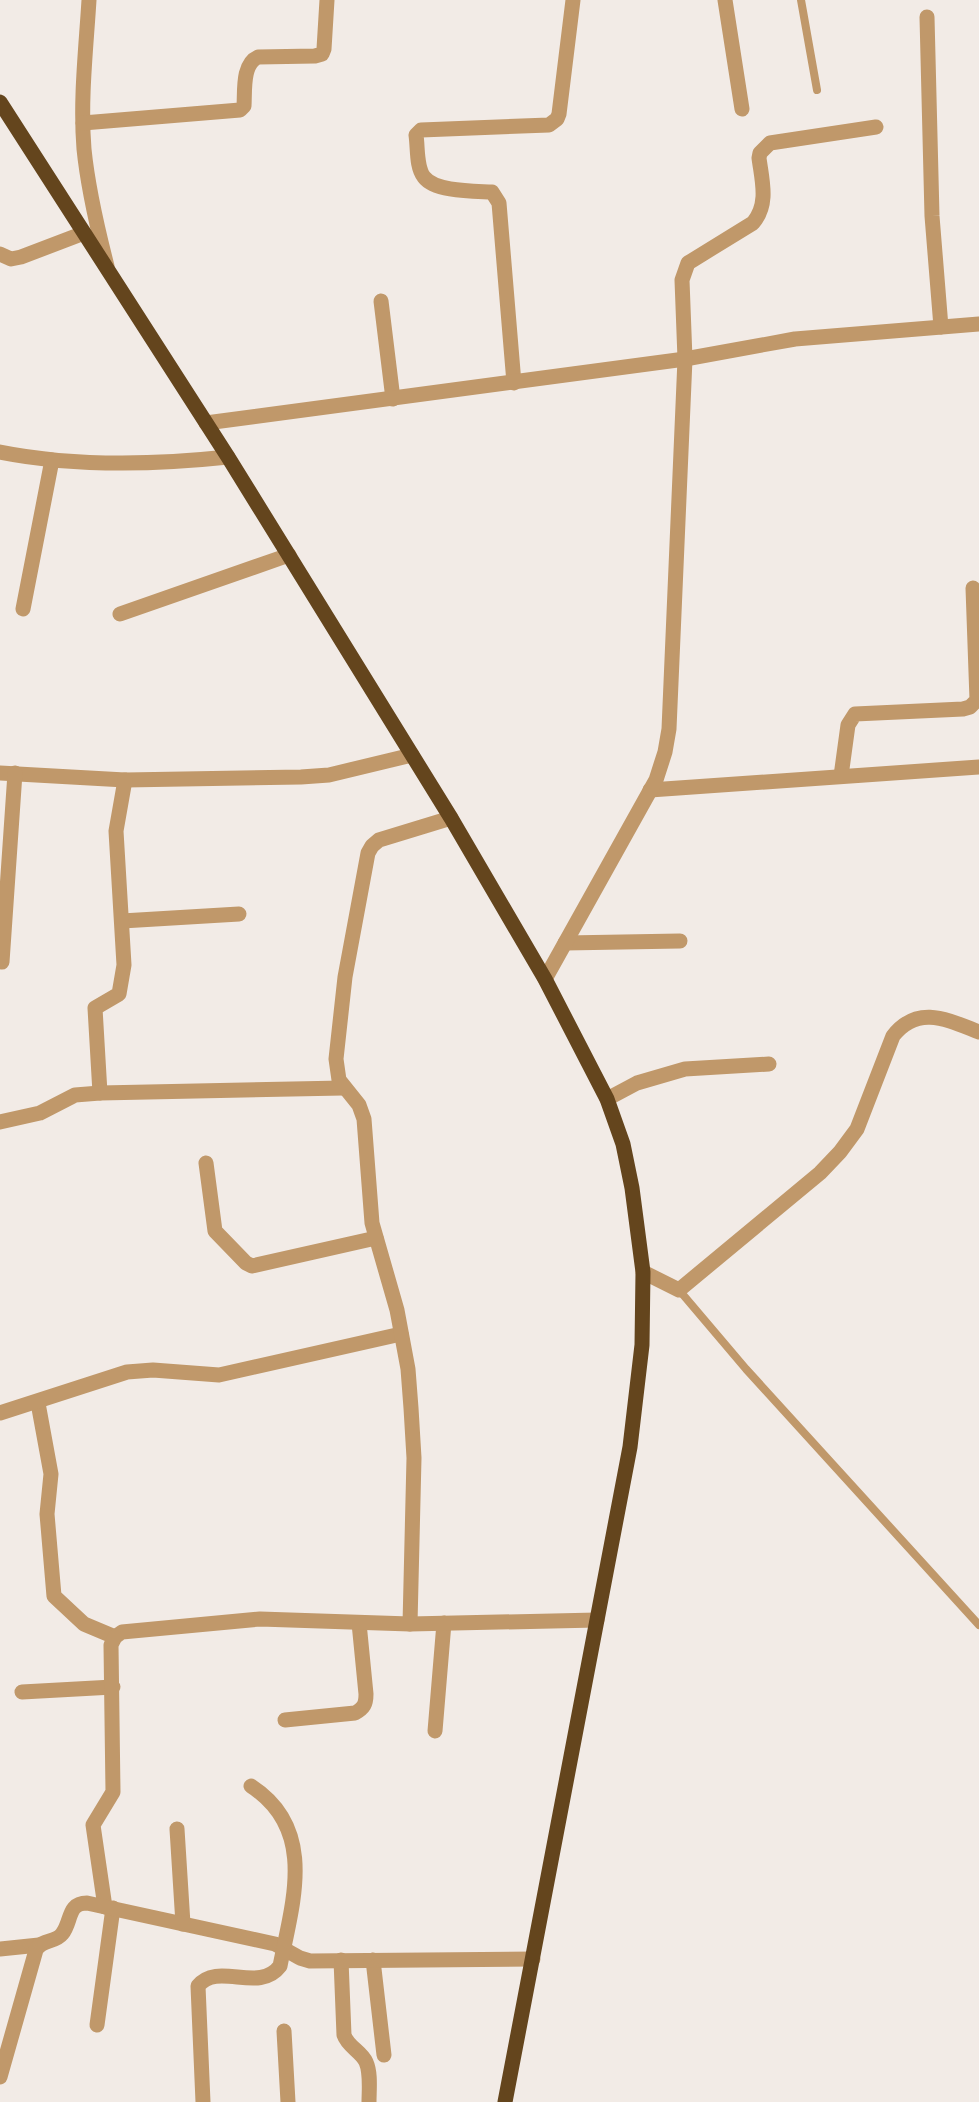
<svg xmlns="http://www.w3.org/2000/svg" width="979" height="2102" viewBox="0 0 979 2102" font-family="'Fira Sans Condensed',sans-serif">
<rect width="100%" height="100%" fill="#f2ebe6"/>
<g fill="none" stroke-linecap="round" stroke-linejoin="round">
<!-- lane -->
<g stroke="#c0986a" stroke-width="8">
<path d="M801 0 817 90"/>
<path d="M679 1290 746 1369 979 1625"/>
</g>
<!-- street -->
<g stroke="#c0986a" stroke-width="15">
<path d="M89 0C86 49 80 100 84 149 88 189 97 227 107 266"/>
<path d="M725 0 742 109"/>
<path d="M927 17 932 216 941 327"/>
<path d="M83 123 240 110 244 106C245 91 242 64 258 57L315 56 322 54 324 49 327 0"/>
<path d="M0 254 11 259 21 257 84 233"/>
<path d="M381 301 393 399"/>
<path d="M514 383 499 203 492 192C475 191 435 192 424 177 416 167 418 148 416 135L421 130 549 125 557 119 559 114 573 0"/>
<path d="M206 423 685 359 795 339 979 324"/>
<path d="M0 452C75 467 153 465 228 457"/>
<path d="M23 609 52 460"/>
<path d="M120 614 289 555"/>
<path d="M0 773 125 780 301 777 329 775 412 755"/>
<path d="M841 776 848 725 855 714 963 709 970 707 977 700 973 588"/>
<path d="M650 790 979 767"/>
<path d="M122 921 239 914"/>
<path d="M565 943 680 941"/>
<path d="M2 962 15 773"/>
<path d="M545 979 656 780 665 752 669 729 685 359 682 280 688 263 753 223C769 204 762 181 759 158L760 153 770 143 876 127"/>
<path d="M100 1093 95 1008 119 994 124 965 116 831 125 780"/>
<path d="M607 1099 637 1083 685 1069 769 1064"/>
<path d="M0 1122 40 1113 75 1095 100 1093 343 1088"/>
<path d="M206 1163 215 1231 246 1263 252 1266 376 1238"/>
<path d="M643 1272 679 1290 820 1173 840 1152 857 1129 893 1036C918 1004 948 1020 979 1032"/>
<path d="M38 1403 51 1474 47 1514 54 1596 84 1624 115 1637"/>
<path d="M0 1413 127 1372 153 1370 219 1375 401 1334"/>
<path d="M410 1624 414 1458 411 1408 408 1369 397 1310 372 1223 364 1119 359 1105 339 1080 336 1059 345 977 368 853 372 846 379 840 451 818"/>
<path d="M22 1692 113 1687"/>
<path d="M285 1720 355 1713C364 1708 366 1704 366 1694L359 1623"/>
<path d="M435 1731 444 1623"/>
<path d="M177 1829 183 1924"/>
<path d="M105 1907 93 1825 113 1792 111 1645 115 1637 122 1632 260 1619 410 1624 597 1620"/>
<path d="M0 1949 39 1945"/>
<path d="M341 1960 344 2035C348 2047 361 2051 366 2062 371 2073 369 2090 369 2102"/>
<path d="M373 1960 384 2055"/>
<path d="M97 2025 113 1908"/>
<path d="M284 2031 288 2102"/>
<path d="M0 2077 36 1950C42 1939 55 1943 62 1934 72 1922 67 1903 87 1903L275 1944 300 1958 310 1961 533 1959"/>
<path d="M203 2102 198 1986C218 1961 259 1994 280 1966 293 1901 317 1829 251 1786"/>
</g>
<!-- highway -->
<path stroke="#64451d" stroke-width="15" d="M0 102 228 457 451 818 545 979 607 1099 623 1144 632 1188 643 1272 642 1345 630 1447 505 2102"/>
</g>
</svg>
